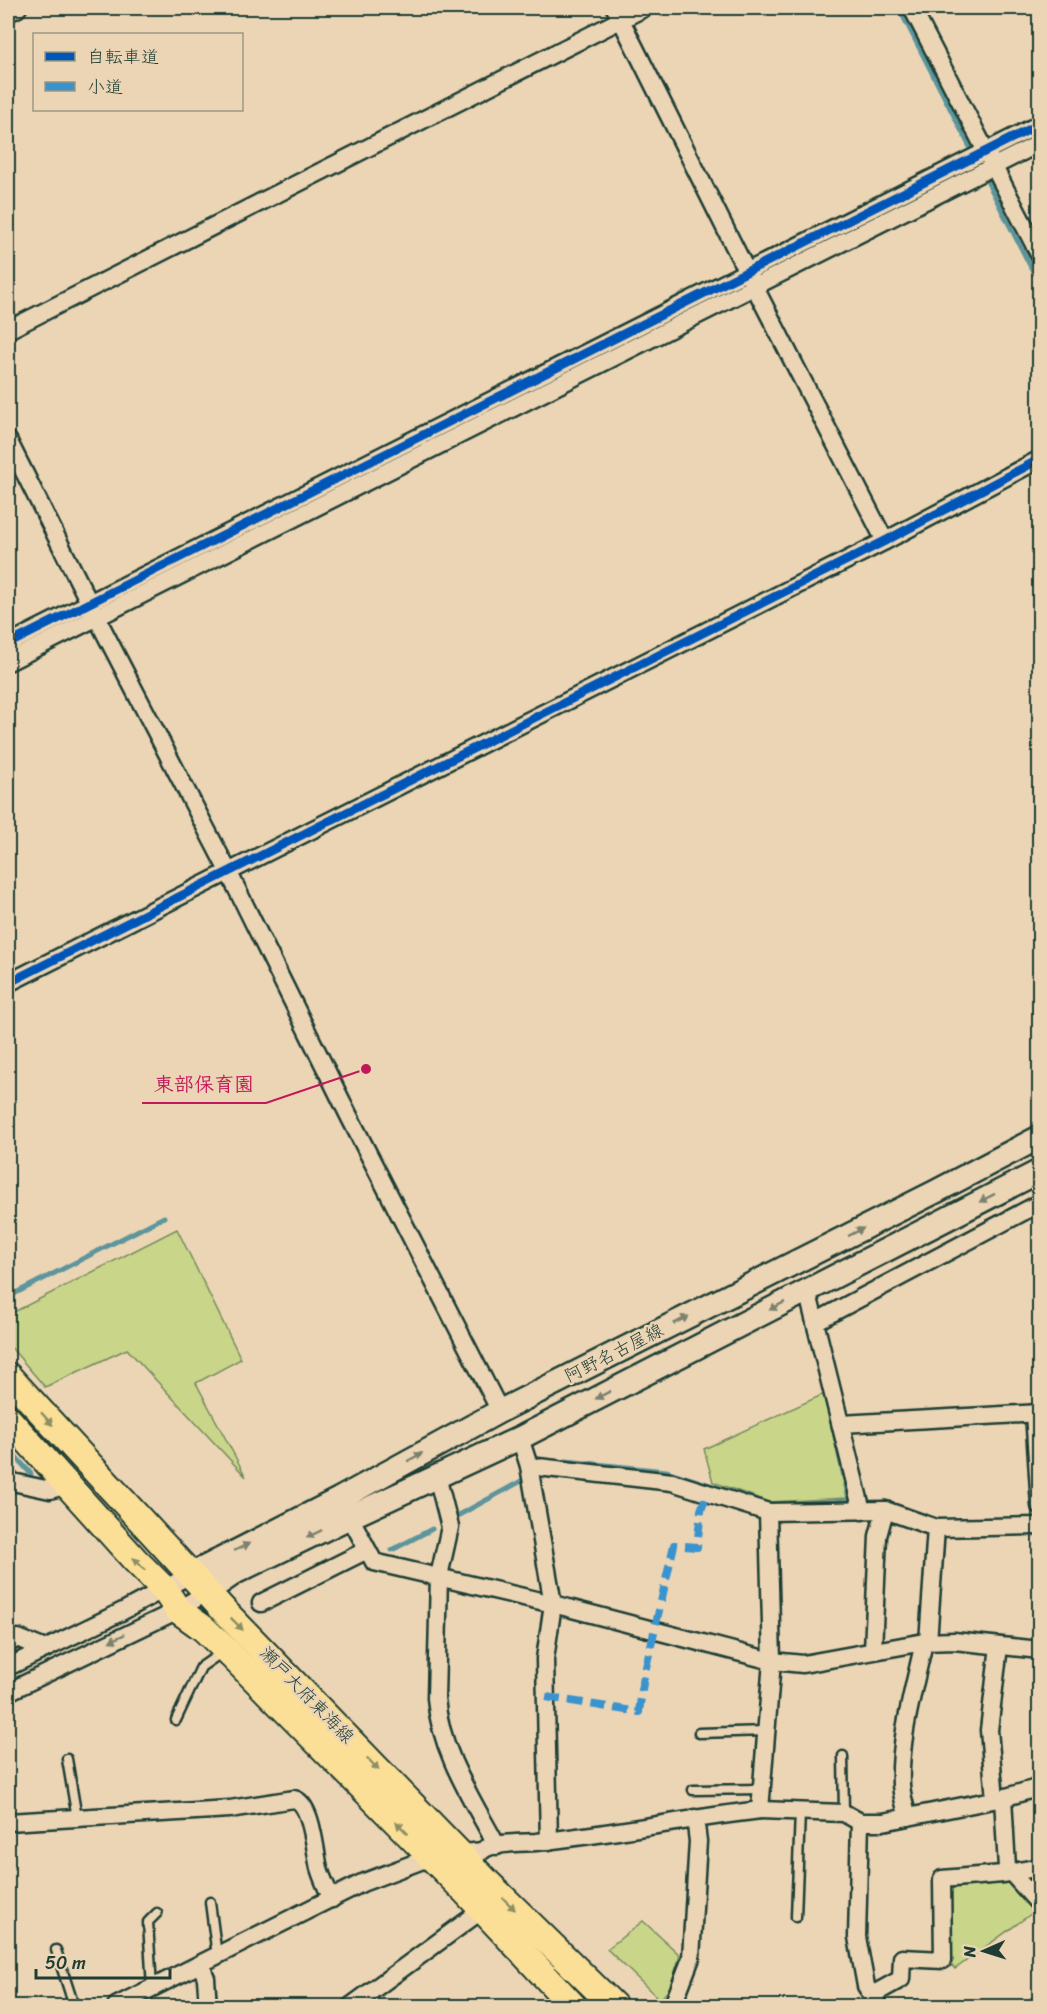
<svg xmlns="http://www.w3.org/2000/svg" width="1047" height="2014" viewBox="0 0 1047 2014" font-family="Sriracha,'Klee One',sans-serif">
<rect width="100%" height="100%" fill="#ecd5b5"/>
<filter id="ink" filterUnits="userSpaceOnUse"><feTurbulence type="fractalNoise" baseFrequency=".0167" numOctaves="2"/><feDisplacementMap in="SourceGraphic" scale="12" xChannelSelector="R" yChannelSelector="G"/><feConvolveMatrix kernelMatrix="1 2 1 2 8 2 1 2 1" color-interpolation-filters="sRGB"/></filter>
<g filter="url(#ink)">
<!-- green -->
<g fill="#c9d689" stroke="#748a5e" stroke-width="1.5">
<path d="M177 1229 241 1359 196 1383 246 1477 127 1349 45 1387 8 1344V1315Z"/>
<path d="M824 1394 847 1498 769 1502 713 1482 704 1449Z"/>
<path d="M1006 1878 1035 1911 955 1969 947 1961 946 1882Z"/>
<path d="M643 1921 680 1955 670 1988 660 2000 607 1949Z"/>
</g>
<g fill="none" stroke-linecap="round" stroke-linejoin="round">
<!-- stream -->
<g stroke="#5b959c" stroke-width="5">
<path d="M899 8 972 151"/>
<path d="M986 179 1040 285"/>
<path d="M8 1297 164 1217"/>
<path d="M8 1448 31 1474"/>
<path d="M566 1461 666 1471 760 1501"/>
<path d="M787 1504 850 1501 836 1440"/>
<path d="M459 1515 523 1480"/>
<path d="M392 1550 432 1529"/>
</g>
<defs>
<g id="lane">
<path d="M176 1720 201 1667 224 1651"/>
<path d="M699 1733 767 1731"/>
<path d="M843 1756 844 1813"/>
<path d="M67 1759 77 1818"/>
<path d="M693 1790 762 1789"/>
<path d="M210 1902 217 1956"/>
<path d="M796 1917 800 1812"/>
<path d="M56 1950 74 2006"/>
<path d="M152 1988 148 1922 157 1913"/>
</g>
<g id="street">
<path d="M615 8 747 272 885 541"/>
<path d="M912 8 1040 256"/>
<path d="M8 13 18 8"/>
<path d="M8 330 644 8"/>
<path d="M8 440 97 618 228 871 349 1116 500 1411"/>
<path d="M8 644 1040 124"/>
<path d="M8 662 1040 143"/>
<path d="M8 983 885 541 1040 459"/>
<path d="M807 1290 862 1511"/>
<path d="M815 1322 1040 1203"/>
<path d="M1034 1413 1040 1506"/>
<path d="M841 1424 1040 1413"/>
<path d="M520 1438 529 1466 553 1604 545 1659 549 1841"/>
<path d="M529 1466 672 1482 768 1512 885 1510 936 1528 1040 1526"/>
<path d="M437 1476 450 1527 439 1576 436 1698C440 1751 472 1799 497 1846"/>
<path d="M8 1481 50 1490 67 1485"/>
<path d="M350 1517 374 1562 553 1604 772 1661 803 1664 924 1642 954 1641 1040 1650"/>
<path d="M261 1603 367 1550"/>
<path d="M928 1642 936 1528"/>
<path d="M8 1643 18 1638 45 1649"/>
<path d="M873 1650 878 1536 885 1510"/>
<path d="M8 1667 123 1611 190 1575"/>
<path d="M8 1692 178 1610 207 1592"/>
<path d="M1003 1798 1007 1868 1040 1905"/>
<path d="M995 1799 989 1730 999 1646"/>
<path d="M760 1810 844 1813 860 1822H883L1003 1798 1040 1787"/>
<path d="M908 1817C905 1807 902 1796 901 1785 899 1738 914 1689 924 1642"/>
<path d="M8 1822 230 1809 294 1799C312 1803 315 1852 319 1868 322 1878 327 1889 332 1899"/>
<path d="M860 1822 857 1937 866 1986 879 2006"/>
<path d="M201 1965 206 1978 208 2006"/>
<path d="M872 1995 901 1979 902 1958 943 1960 942 1879 1003 1874 1040 1867"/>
<path d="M116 2006 362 1883 431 1857 482 1851C491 1842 523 1843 536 1842 611 1834 685 1819 760 1810L772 1661 768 1512"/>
<path d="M351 2006 482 1910"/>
<path d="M670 2006 673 2005 691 1958 698 1841 695 1818"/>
<path d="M1037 2006 1040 2005"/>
</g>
<g id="secondary">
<path d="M190 1575 339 1499 500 1411 935 1192 1040 1137"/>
<path d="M207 1592 236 1572 350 1517 520 1438 1040 1171"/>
</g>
<g id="primary">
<path d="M8 1376 228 1615 488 1883 614 2006"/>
<path d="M8 1419 135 1560 164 1589 178 1610 203 1628 226 1650 465 1891 573 2006"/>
</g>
</defs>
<!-- lane casing -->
<use href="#lane" stroke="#1f3d34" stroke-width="13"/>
<!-- street casing -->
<use href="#street" stroke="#1f3d34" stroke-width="21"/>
<!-- secondary casing -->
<use href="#secondary" stroke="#1f3d34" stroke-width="27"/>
<!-- primary casing -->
<use href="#primary" stroke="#1f3d34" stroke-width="30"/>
<!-- lane -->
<use href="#lane" stroke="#ecd5b5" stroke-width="8"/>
<!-- street -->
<use href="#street" stroke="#ecd5b5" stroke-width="16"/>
<!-- secondary -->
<use href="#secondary" stroke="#ecd5b5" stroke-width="22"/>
<!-- primary -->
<use href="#primary" stroke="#fbdf96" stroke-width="26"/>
<!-- quiet -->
<path stroke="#3993ce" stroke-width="8" stroke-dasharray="15 8" stroke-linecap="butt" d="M546 1697 639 1712 644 1676 674 1545 697 1547 701 1510 708 1493"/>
<defs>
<g id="cycleway">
<path d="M8 644 1040 124"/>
<path d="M8 983 885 541 1040 459"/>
</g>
</defs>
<!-- cycleway casing -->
<use href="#cycleway" stroke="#ecd5b5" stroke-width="13"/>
<!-- cycleway -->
<use href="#cycleway" stroke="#0057b8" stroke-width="9"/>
</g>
<!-- one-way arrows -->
<defs><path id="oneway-solid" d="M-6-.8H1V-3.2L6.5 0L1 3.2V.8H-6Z" transform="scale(1.5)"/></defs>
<g fill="#7b816e">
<use href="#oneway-solid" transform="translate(987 1198) rotate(153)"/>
<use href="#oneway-solid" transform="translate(856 1232) rotate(-27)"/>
<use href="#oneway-solid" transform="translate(777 1306) rotate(153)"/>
<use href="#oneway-solid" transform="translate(681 1320) rotate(-27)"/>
<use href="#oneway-solid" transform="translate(603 1395) rotate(153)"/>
<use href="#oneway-solid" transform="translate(415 1457) rotate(-29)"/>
<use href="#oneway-solid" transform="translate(314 1534) rotate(154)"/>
<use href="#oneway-solid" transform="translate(242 1547) rotate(-26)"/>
<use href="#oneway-solid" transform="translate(117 1638) rotate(154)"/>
</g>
<g fill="#8d8e65">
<use href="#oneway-solid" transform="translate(47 1419) rotate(48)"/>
<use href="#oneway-solid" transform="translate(139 1564) rotate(-134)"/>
<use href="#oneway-solid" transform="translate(237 1624) rotate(45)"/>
<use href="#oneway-solid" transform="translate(373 1764) rotate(46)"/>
<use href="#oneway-solid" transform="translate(402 1828) rotate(-135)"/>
<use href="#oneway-solid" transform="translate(509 1904) rotate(44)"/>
</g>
</g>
<g text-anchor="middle" stroke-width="5" stroke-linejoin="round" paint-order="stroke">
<!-- street labels -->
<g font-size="18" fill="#1f3d34" stroke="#ecd5b5">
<text transform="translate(614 1353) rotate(-27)" y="6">阿野名古屋線</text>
<text transform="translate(307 1695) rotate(46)" y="6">瀬戸大府東海線</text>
</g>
</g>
<!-- callouts -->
<path fill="none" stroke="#c2185b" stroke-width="2" d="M366 1069L266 1103H142"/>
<circle fill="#c2185b" stroke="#ecd5b5" stroke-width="2" cx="366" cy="1069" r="6"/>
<g font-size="20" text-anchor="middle" font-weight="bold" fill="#c2185b" stroke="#ecd5b5" stroke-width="5" stroke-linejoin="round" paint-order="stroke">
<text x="204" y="1091">東部保育園</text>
</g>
<!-- margin -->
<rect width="1047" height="2014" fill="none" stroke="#ecd5b5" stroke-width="30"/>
<rect x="15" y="15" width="1017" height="1984" fill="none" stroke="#1f3d34" stroke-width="2" filter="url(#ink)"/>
<!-- legend -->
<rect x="33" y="33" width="210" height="78" fill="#ecd5b5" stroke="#9a9881" stroke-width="1.5"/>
<rect x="45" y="52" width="30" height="9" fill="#0057b8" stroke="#9a9881" stroke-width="1.5"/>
<text x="87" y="63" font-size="18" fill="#1f3d34">自転車道</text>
<rect x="45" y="82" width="30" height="9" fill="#3993ce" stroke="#9a9881" stroke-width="1.5"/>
<text x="87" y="93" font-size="18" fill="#1f3d34">小道</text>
<!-- north arrow -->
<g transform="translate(984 1951) rotate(267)" stroke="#ecd5b5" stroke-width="4.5" paint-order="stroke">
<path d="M0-4.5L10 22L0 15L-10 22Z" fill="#1f3d34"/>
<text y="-9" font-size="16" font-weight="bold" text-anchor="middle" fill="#1f3d34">N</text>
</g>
<!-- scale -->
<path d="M36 1969v9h134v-9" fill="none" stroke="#1f3d34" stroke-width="3"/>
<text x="45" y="1969" font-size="18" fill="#1f3d34" stroke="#ecd5b5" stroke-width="4.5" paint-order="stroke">50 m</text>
</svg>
